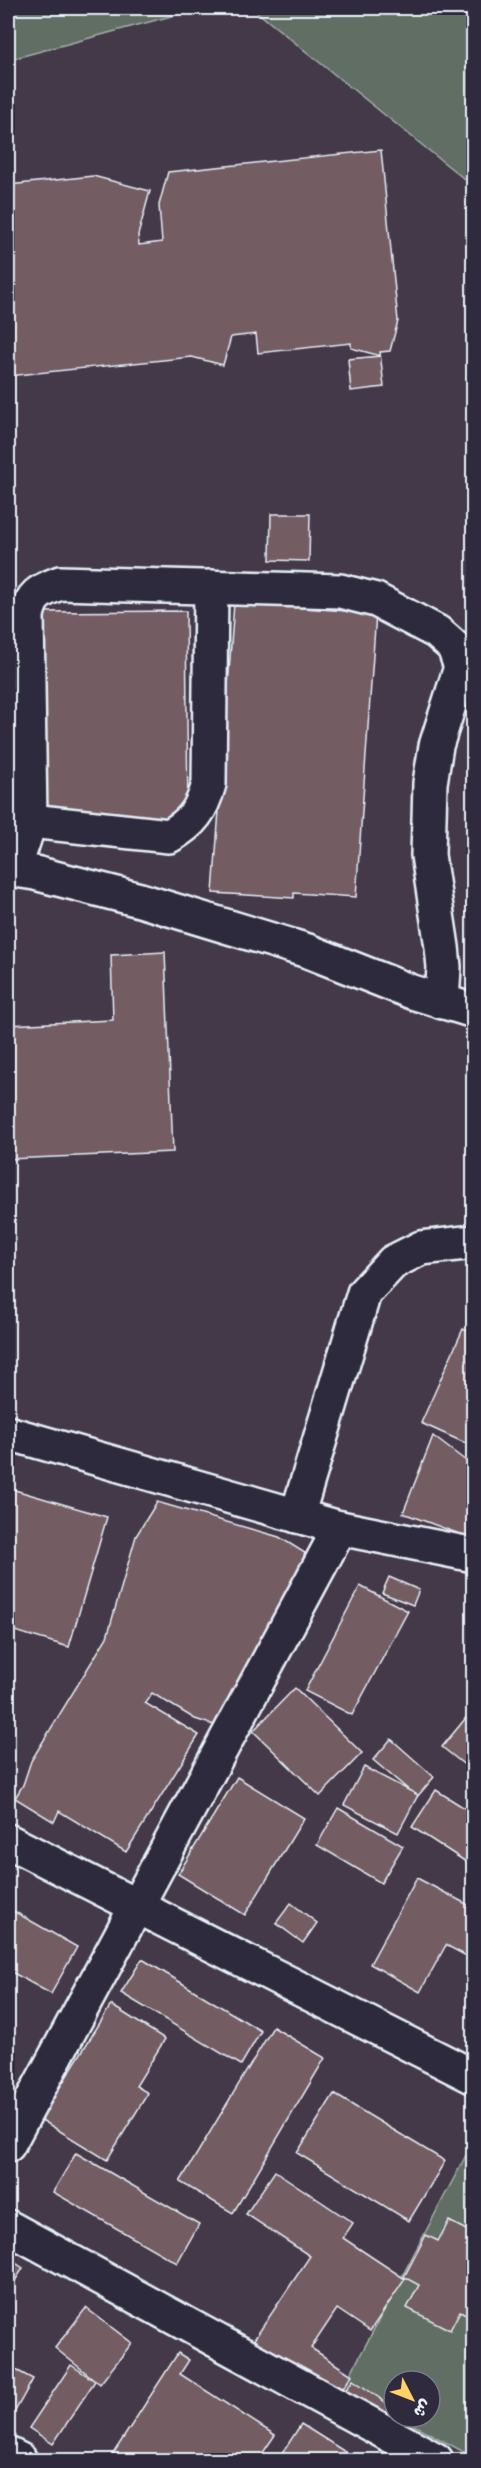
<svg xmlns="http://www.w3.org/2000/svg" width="481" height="2468" viewBox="0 0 481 2468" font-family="'Playpen Sans','Playpen Sans Arabic',sans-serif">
<rect width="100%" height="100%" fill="#433948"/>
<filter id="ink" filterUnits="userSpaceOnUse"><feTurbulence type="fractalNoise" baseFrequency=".0167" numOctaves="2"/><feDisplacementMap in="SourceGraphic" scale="12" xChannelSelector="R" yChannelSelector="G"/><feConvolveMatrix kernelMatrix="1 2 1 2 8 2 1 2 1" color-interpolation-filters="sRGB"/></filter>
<g filter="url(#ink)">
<!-- green -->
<g fill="#616e63" stroke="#a4b0ae" stroke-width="1.5">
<path d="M8 8H201L8 60Z"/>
<path d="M252 8H473V186Z"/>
<path d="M473 2142V2457L399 2417H430V2381H394V2414L343 2388Z"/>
</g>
<!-- building -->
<g fill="#735c62" stroke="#e8f1f8" stroke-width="1.5">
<path d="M381 150 398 321 390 351 380 352 384 387 351 391 348 359 381 356 351 348V343L258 353 256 334 231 337 223 365 192 357 8 376V191L9 185 93 176 150 191 138 235 139 245 162 242 159 205 168 172Z"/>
<path d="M271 514H310L309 561 270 560Z"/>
<path d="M234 603 376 613 356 897 294 893V898L213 893Z"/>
<path d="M186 611 188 819 44 832 42 612Z"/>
<path d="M165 952 173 1152 8 1159V1025L113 1020 111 955Z"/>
<path d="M463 1329 474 1334V1447L421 1423Z"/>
<path d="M433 1436 474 1467V1536L457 1558V1533L403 1513Z"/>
<path d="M8 1488 107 1517 69 1647 8 1629Z"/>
<path d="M157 1502 279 1537 305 1553 292 1597 214 1725 195 1719 152 1693 145 1703 199 1735 126 1852 59 1811 54 1822 15 1798 23 1785 31 1761 107 1637 136 1536Z"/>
<path d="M389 1577 419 1590 413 1605 382 1593Z"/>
<path d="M360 1586 408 1611 352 1715 305 1691Z"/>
<path d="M295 1688 362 1753 320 1796 253 1731Z"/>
<path d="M474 1708V1758L466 1766 442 1747Z"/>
<path d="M391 1739 434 1777 417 1797 373 1760Z"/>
<path d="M364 1767 418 1795 398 1833 344 1805Z"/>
<path d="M237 1777 304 1818 245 1915 178 1874Z"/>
<path d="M436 1790 474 1814V1867L412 1827Z"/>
<path d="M338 1808 403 1846 381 1883 317 1845Z"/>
<path d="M417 1878 474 1908V1960L446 1945 420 1992 370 1964Z"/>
<path d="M291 1903 317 1923 303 1943 276 1923Z"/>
<path d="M8 1908 77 1947 51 1994 8 1970Z"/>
<path d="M142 1959 261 2031 241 2065 121 1993Z"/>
<path d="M111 2005 165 2039 136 2086 148 2093 107 2160 40 2119Z"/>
<path d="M273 2027 325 2058 233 2213 180 2182Z"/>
<path d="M334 2094 445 2161 409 2221 297 2153Z"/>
<path d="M76 2153 199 2224 177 2263 53 2192Z"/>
<path d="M275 2171 353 2223 343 2238 405 2279 370 2331 337 2309 311 2348 352 2375 327 2412 243 2356 310 2256 246 2214Z"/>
<path d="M449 2221 474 2234V2318L460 2311 450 2330 407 2308 419 2285 404 2277 426 2235 438 2241Z"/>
<path d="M8 2258 23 2268 12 2286 8 2283Z"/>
<path d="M86 2308 132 2343 100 2384 55 2348Z"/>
<path d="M178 2353 189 2360 180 2374 275 2435 258 2460H109Z"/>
<path d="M71 2365 95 2381 53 2444 29 2428Z"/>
<path d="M16 2370 33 2379 14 2413 8 2410V2387Z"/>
<path d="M353 2380 391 2406 373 2432 335 2405Z"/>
<path d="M301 2424 358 2460H278Z"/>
</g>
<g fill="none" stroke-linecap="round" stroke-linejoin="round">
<defs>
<g id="minor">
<path d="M30 821 169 836C193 823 202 809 209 784L211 587"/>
<path d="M8 869 35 873 140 900 308 951 412 992 474 1011"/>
<path d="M14 869 30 821 27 616C31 594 40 591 60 583L340 591 376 600 437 632 454 647 461 667 436 746 430 783 428 855 442 947 444 967 442 1002"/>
<path d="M297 1516 364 1293 393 1262 421 1248 474 1242"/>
<path d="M8 1841 474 2077"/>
<path d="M8 2145 340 1528"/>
<path d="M8 2227 436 2460"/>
<path d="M8 2454 20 2460"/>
</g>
<path id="tertiary" d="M8 1433 340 1528 474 1555"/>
</defs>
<!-- minor casing -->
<use href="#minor" stroke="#e8f1f8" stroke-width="38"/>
<!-- tertiary casing -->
<use href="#tertiary" stroke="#e8f1f8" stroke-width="38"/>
<!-- minor -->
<use href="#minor" stroke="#2f2a3d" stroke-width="33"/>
<!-- tertiary -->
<use href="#tertiary" stroke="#2f2a3d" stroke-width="33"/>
</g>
</g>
<!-- margin -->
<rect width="481" height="2468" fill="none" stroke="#2f2a3d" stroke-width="30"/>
<rect x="15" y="15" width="451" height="2438" fill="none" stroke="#e8f1f8" stroke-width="2" filter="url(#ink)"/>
<!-- north arrow -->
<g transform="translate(412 2399) rotate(132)"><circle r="28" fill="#2f2a3d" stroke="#797a88" stroke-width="1.5"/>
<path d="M0-4.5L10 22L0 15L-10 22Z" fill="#ffd166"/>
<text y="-9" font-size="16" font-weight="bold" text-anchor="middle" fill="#e8f1f8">ش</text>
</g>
</svg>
